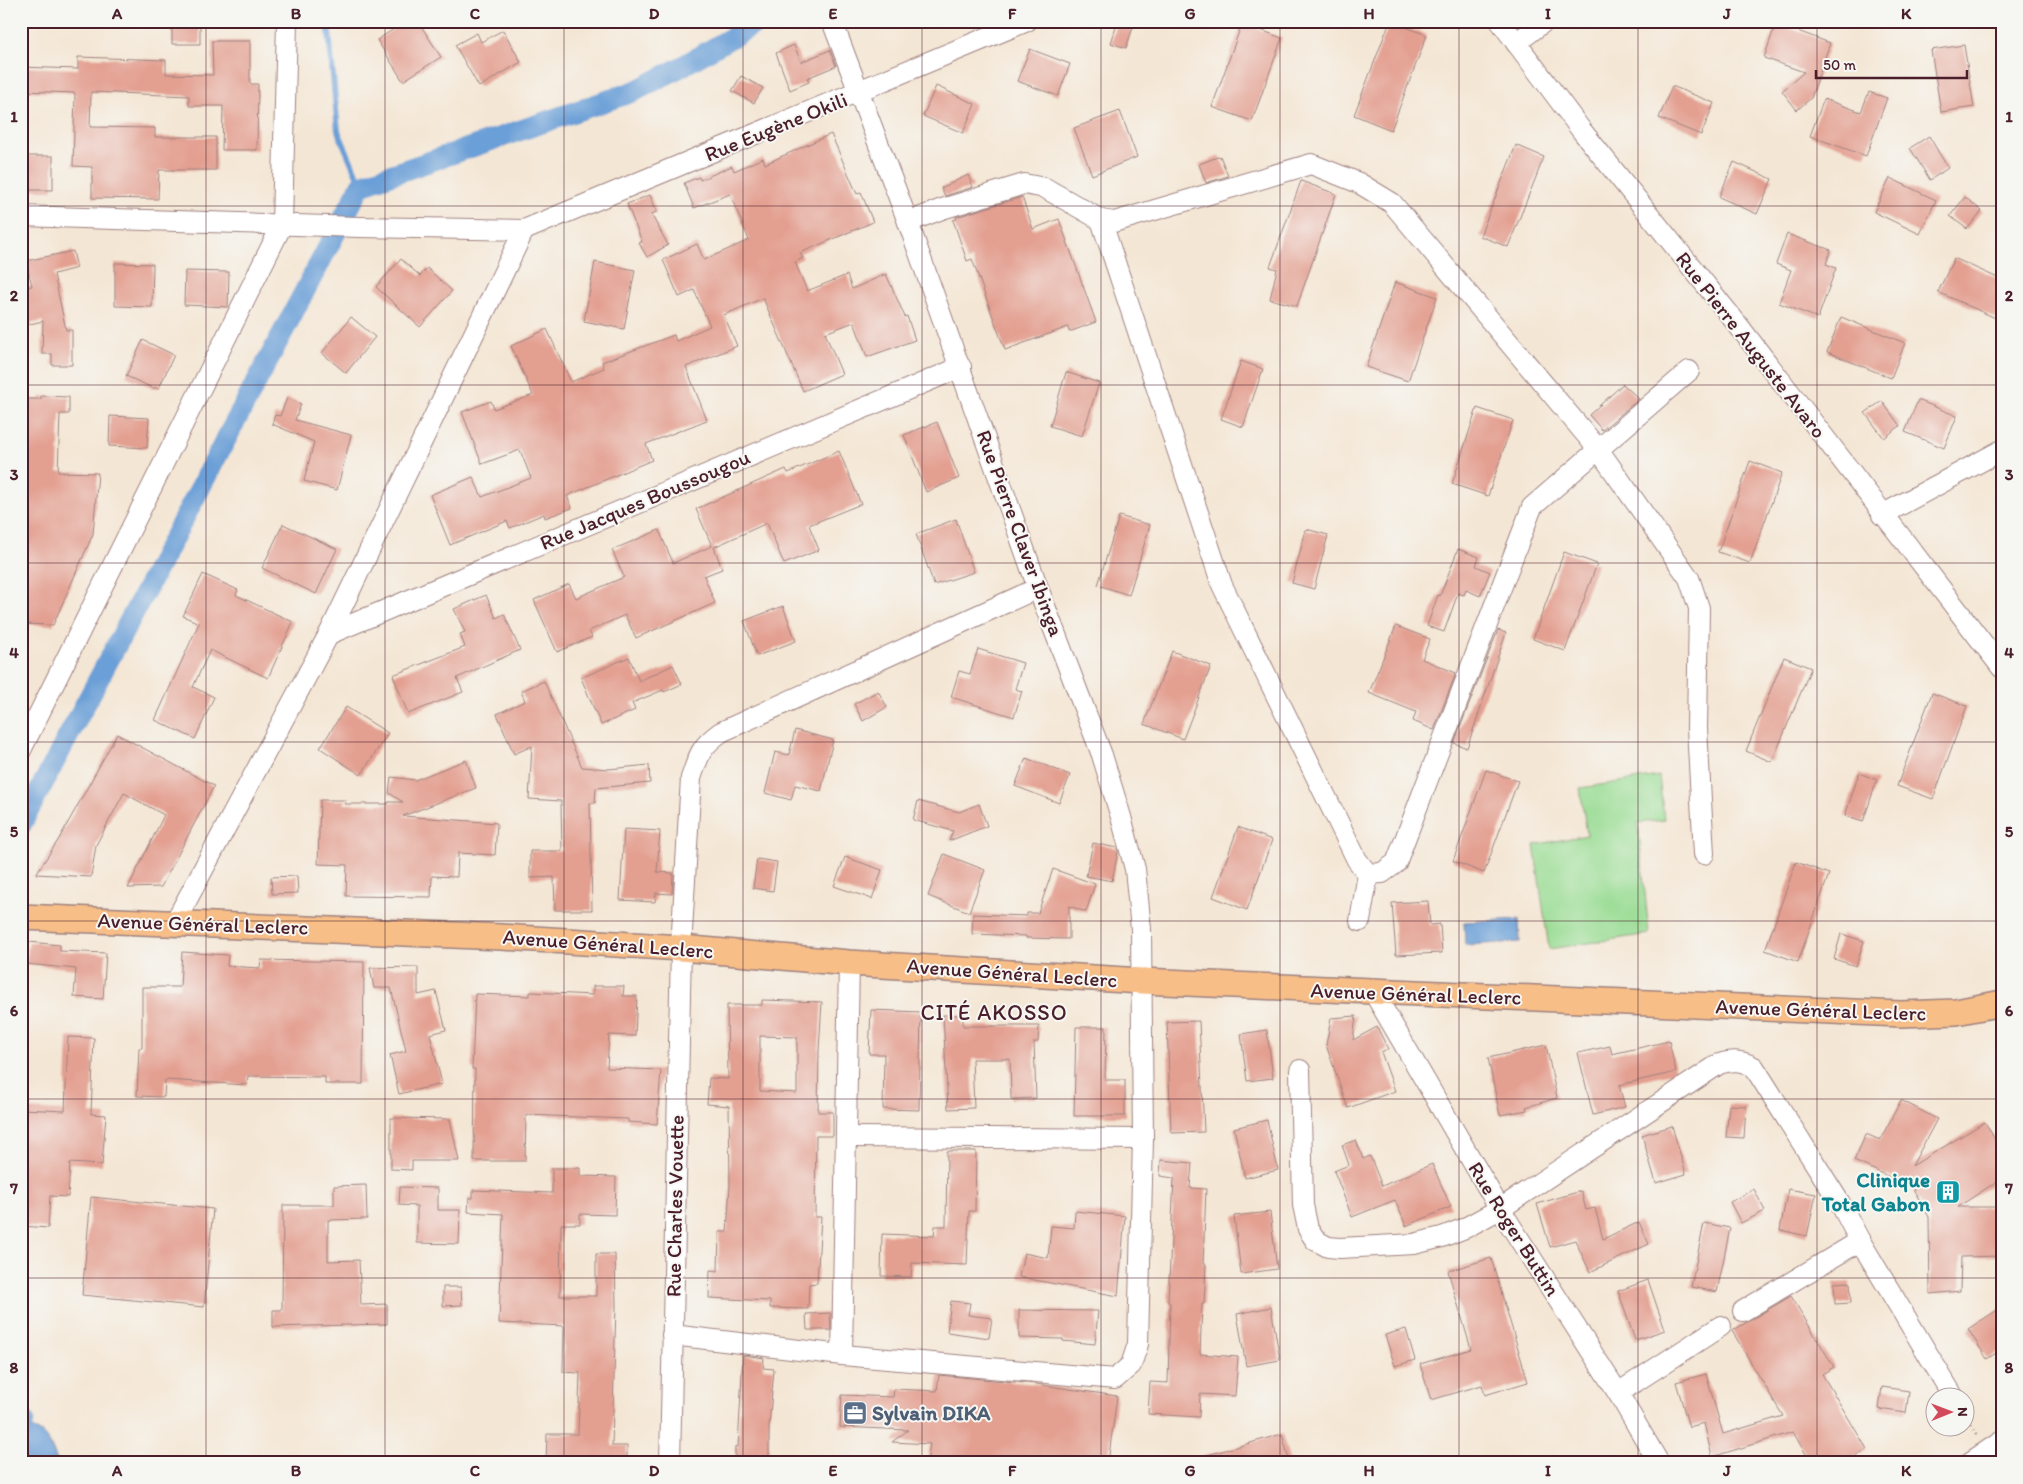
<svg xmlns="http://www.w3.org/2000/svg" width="2023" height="1484" viewBox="0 0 2023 1484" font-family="Itim,sans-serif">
<rect width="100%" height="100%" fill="#f6f6f2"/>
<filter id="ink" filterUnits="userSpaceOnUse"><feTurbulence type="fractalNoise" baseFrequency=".02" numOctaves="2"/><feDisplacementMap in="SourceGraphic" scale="10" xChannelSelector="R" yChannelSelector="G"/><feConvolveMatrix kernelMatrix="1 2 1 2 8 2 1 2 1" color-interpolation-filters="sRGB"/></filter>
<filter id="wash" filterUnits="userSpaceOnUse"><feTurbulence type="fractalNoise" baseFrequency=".0096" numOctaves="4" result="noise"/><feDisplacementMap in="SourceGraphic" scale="20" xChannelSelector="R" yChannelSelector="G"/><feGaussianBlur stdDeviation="1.12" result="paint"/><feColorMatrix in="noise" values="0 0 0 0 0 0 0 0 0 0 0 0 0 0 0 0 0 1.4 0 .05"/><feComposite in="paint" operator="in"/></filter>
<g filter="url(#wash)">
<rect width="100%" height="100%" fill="#f4e6d4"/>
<!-- green -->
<path fill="#99dc93" stroke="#727e5f" d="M1659 776 1664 820 1638 823 1649 934 1549 949 1534 845 1587 835 1580 788Z"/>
<!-- water -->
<g fill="#6a9fd7" stroke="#5a5f81">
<path d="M1519 919 1520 942 1465 945 1464 922Z"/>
<path d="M21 1427C46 1427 50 1443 58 1463H21Z"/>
</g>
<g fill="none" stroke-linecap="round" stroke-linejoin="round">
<!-- stream -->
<path stroke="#6a9fd7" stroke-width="6" d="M328 21 338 131 361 185"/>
<!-- canal -->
<g stroke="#6a9fd7" stroke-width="21">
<path d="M21 825 361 185 635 91 679 68 760 21"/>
<path d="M21 1415 24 1421"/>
</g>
</g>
<g id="blocks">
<!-- building -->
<g fill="#e39f90" fill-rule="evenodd">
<path d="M406 21H418L441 57 403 81 377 40Z"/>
<path d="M1118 21H1135L1126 48 1111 43Z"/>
<path d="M1390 21 1427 35 1391 130 1354 115Z"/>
<path d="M172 22 200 23V44H172Z"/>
<path d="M1242 23 1282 38 1252 121 1212 107Z"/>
<path d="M1776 23 1830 43 1811 98 1797 110 1782 91 1804 72 1764 58Z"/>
<path d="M503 30 521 62 479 87 455 45 477 33 481 42Z"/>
<path d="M212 41H250V84H258L257 150H222L223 106H189V96L91 92 90 127 155 128V137H216V170H159L158 199 92 198V167L73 166 75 93 21 91V67L78 69V57L166 60V74L213 75Z"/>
<path d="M794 45 801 62 830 50 836 66 807 78 809 82 790 90 776 53Z"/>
<path d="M1964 45 1974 107 1941 112 1931 50Z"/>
<path d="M1030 49 1070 64 1058 96 1017 81Z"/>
<path d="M741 76 763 88 754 103 732 91Z"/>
<path d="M936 86 975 104 963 133 923 116Z"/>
<path d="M1672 86 1714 103 1701 135 1659 118Z"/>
<path d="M1869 92 1887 98 1866 156 1810 136 1824 99 1861 112Z"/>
<path d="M1120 111 1137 157 1092 175 1074 128Z"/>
<path d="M831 134 857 194 861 192 873 222 800 253 803 258 795 262 807 291 847 275 852 289 886 274 905 317 907 316 915 340 867 357 854 322 825 333 842 374 803 391 763 298 724 315 737 346 686 367 707 420 646 444 652 460 567 496 572 508 545 518 544 514 510 528 507 521 450 545 430 495 473 477 482 497 531 478 520 450 482 464 462 412 491 401 494 409 533 395 511 346 547 329 571 382 604 368 602 362 674 335 676 341 710 326 694 290 679 297 663 260 697 244 704 260 749 240 730 194 694 208 684 183 699 177 700 180 732 166 734 171 763 158 765 164Z"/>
<path d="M1929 136 1948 168 1930 180 1910 148Z"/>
<path d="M1516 145 1544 157 1508 247 1480 236Z"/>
<rect x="21" y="156" width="32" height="34"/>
<path d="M1220 156 1228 176 1206 183 1199 164Z"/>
<path d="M1734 162 1772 179 1757 214 1719 197Z"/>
<path d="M968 175 973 187 945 196 941 188Z"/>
<path d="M1890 178 1936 200 1920 234 1874 212Z"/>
<path d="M1301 181 1336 194 1297 306 1270 299 1277 269 1270 267Z"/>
<path d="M650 195 657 212 651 214 668 245 647 257 639 243 642 242 627 204Z"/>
<path d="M1022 197 1033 229 1059 219 1096 322 1069 332 1068 327 1005 350 972 259 967 261 953 220 957 219 956 217Z"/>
<path d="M1965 197 1982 211 1967 229 1950 216Z"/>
<path d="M1787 234 1831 250 1826 264 1836 268 1818 318 1779 303 1791 270 1776 264Z"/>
<path d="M73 251 77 268 54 274 66 330H72V365H52V354H42L43 321 21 326V285L25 287 32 286 26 261Z"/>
<path d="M1954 258 2002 280V321L1938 292Z"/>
<path d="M401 259 420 276 427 268 452 291 420 327 376 287Z"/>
<path d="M595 262 635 270 624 329 584 321Z"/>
<path d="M115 263 153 264 152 307 115 306Z"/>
<path d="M185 271 229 272 228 307 184 305Z"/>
<path d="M1395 282 1437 297 1408 381 1366 367Z"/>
<path d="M351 317 375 337 346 373 322 353Z"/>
<path d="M1841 317 1905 343 1891 378 1827 352Z"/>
<path d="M143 340 174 355 159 388H153L126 376Z"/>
<path d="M1241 361 1263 369 1243 427 1221 419Z"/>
<path d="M1066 372 1099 383 1082 436 1050 426Z"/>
<path d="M1623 384 1639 399 1602 430 1589 415Z"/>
<path d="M41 396 69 397V414H60L58 472 98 473 93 534 53 625 21 624V399H41Z"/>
<path d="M287 398 301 404 295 420 351 435 337 490 304 481 314 442 272 424 275 415 280 416Z"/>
<path d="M1918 400 1957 416 1944 448 1905 432Z"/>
<path d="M1882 401 1900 426 1884 438 1865 413Z"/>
<path d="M1477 408 1513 420 1488 496 1452 484Z"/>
<path d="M110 416 149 418 147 448 109 446Z"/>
<path d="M937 422 959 478 926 492 904 435Z"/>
<path d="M839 451 861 504 809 525 819 550 784 564 767 523 714 547 722 569 704 576 715 603 636 638 625 615 589 631 592 637 557 652 534 600 569 584 576 598 624 577 612 550 659 530 673 563 712 546 696 509 786 469 788 473Z"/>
<path d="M1750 461 1782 473 1750 563 1718 552Z"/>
<path d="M1119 516 1150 525 1129 595 1098 585Z"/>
<path d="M956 519 974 572 934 585 916 534Z"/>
<path d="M283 524 337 549 316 594 262 568Z"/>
<path d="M1306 529 1328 535 1314 589 1292 583Z"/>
<path d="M1458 549 1479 557 1476 566 1490 572 1480 596 1466 590 1464 595 1458 593 1444 632 1427 626 1438 595 1440 596Z"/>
<path d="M1564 552 1597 564 1565 651 1533 639Z"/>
<path d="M203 574 238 590 236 595 293 622 268 678 210 650 193 687 214 697 195 739 155 720 199 623 183 616Z"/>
<path d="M486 595 496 618 504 614 520 650 457 678 463 692 408 714 393 675 465 647 460 634 465 632 454 609Z"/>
<path d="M783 606 796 641 757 656 744 621Z"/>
<path d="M1396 626 1430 639 1422 659 1456 673 1434 730 1413 721 1416 712 1369 693Z"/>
<path d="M1498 630 1506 633 1467 748 1454 743Z"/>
<path d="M978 649 1023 663 1015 689 1022 691 1014 717 951 697 959 671 970 674Z"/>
<path d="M1172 651 1211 666 1183 739 1144 724Z"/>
<path d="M629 657 639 681 673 665 682 684 664 692 663 690 632 703 635 710 601 725 581 678Z"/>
<path d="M1784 657 1811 668 1772 762 1746 751Z"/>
<path d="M544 681 582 767 609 769 649 765 650 783 596 788 595 803H590L592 910H555L554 877 530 878V851H562L561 801 529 799 532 746 514 754 497 714 525 701 521 691Z"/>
<path d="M878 691 887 707 863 721 854 704Z"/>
<path d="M1932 693 1967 706 1933 799 1897 786Z"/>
<path d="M346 707 388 733 361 775 320 748Z"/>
<path d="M795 730 833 740 821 791 795 785 791 800 765 793 775 752 789 755Z"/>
<path d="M117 734 214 786 161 887 128 888 164 815 124 793 96 845 91 877 36 874 59 839Z"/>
<path d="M1026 758 1070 775 1059 803 1015 786Z"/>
<path d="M466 760 476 788 403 816 497 823 495 855 458 853 457 877 432 876 431 897 346 896 347 865 318 864 320 800H346L344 804H388V802H403L389 793 391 777 415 780Z"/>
<path d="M1486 770 1518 781 1484 873 1453 861Z"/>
<path d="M1859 773 1877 780 1863 822 1845 816Z"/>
<path d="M918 801 959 812 979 804 987 826 949 841 953 831 913 820Z"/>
<path d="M1238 827 1272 840 1247 910 1213 897Z"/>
<path d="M624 829 660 831 657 872 673 873 672 894 656 893 655 902 620 900Z"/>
<path d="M1093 843 1117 848 1118 852 1112 881 1086 876Z"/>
<path d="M944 854 985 870 969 912 928 896Z"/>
<path d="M845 857 882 870 872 899 834 886Z"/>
<path d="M757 859 777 862 773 891 753 888Z"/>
<path d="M1796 862 1829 874 1798 962 1765 950Z"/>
<path d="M1053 869 1095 884 1086 912 1069 906V939L1026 938V936L972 934 973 914 1027 916V913H1038Z"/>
<path d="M297 876 298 893 272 894 271 877Z"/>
<path d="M1428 901 1430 925 1440 924 1442 953 1396 955 1392 903Z"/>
<path d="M1841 934 1864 941 1856 966 1834 959Z"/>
<path d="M29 942 60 945V951L106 953 103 999 74 997 76 969 26 964Z"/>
<path d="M182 952 228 955 227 966 260 968 261 960 364 962 363 1084H325V1077L248 1076 247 1085 165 1080 164 1097 137 1096 139 1048H142V987H180Z"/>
<path d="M418 967V995L436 991 446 1030 430 1034 442 1084 399 1094 390 1055 406 1051 391 988H374L370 968Z"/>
<path d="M593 986H624L623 996H637L635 1036 609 1035 607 1068 661 1070 657 1124 628 1122V1119L526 1115 525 1161H474L475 1069H472L475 994 530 996V992L593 995Z"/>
<path d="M762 1000 822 1002 819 1050 818 1112H833V1136H816L815 1217H821L817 1283 809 1284 808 1309 770 1308V1301L709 1298 710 1270 718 1271 719 1232H727L730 1185 729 1106 707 1104 709 1078 728 1079 727 1005H762ZM760 1036 797 1037V1093L760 1091Z"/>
<path d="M871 1010 921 1012 919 1110 883 1109 884 1054H869Z"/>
<path d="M943 1015H963V1026H1039L1038 1042H1034L1036 1098 1011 1099 1010 1059H972L974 1108 948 1109Z"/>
<path d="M1356 1016 1353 1040 1377 1027 1388 1049 1381 1052 1395 1091 1348 1108 1326 1045 1331 1018Z"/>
<path d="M1199 1021 1204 1132 1171 1133 1167 1022Z"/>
<path d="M1076 1027H1106L1105 1080H1125V1116H1074Z"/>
<path d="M1267 1030 1273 1078 1247 1081 1241 1034Z"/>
<path d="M68 1037 94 1038 91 1114 106 1115 102 1165 70 1163 68 1197 50 1196 48 1228 21 1226V1109L65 1111Z"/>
<path d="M1669 1041 1676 1072 1619 1085 1625 1107 1593 1115 1578 1053 1610 1046 1612 1054Z"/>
<path d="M1546 1045 1557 1098 1526 1107 1527 1110 1500 1115 1488 1058Z"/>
<path d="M1901 1100 1937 1119 1912 1166 1985 1122 2002 1152V1178L1958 1207H2002V1256L1961 1257 1960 1291 1930 1294 1929 1217 1912 1187 1854 1161 1866 1134 1880 1140Z"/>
<path d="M1729 1105 1746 1106 1744 1138 1726 1137Z"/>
<path d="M391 1118 450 1119 459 1161H412V1170L391 1169Z"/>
<path d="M1267 1120 1278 1170 1245 1178 1234 1128Z"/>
<path d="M1672 1126 1686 1174 1656 1183 1642 1135Z"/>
<path d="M1356 1140 1363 1159 1370 1156 1382 1186 1432 1164 1451 1207 1406 1226 1395 1200 1352 1217 1334 1171 1349 1165 1342 1145Z"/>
<path d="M947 1151H976L975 1211H969L967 1265 912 1263 911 1277 881 1276 882 1234 934 1236 935 1226H946Z"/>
<path d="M1161 1160 1192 1163 1190 1188 1206 1189 1203 1264H1206L1204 1304H1202L1200 1354 1238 1357 1235 1396 1200 1394 1199 1417 1148 1414 1150 1382 1168 1383 1170 1303 1168 1302 1174 1178 1160 1176Z"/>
<path d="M552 1168H580V1176L616 1177 615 1215 580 1214V1224H561L560 1296H596V1254H615L616 1305 612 1446H627V1463H546L547 1434H578L580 1373 563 1372 564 1326 499 1323 503 1214 468 1212 469 1198H473V1190L552 1193Z"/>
<path d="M366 1185 367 1219 328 1220V1261L359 1260 361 1305 387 1304V1324L273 1327V1310H282L283 1205H334V1186Z"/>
<path d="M400 1187 438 1188V1210H460L459 1244 417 1243V1206L399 1205Z"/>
<path d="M1754 1189 1765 1211 1741 1223 1730 1202Z"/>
<path d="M1788 1189 1816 1194 1807 1236 1780 1230Z"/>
<path d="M1581 1191 1586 1210 1595 1208 1603 1239 1639 1222 1649 1244 1590 1272 1575 1240 1550 1247 1537 1204Z"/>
<path d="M91 1197 213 1209 204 1307 82 1295Z"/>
<path d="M1075 1211 1125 1216 1118 1296 1019 1277 1024 1253 1048 1258 1051 1226 1074 1228Z"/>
<path d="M1270 1212 1277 1269 1241 1274 1234 1216Z"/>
<path d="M1704 1223 1730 1228 1717 1292 1691 1287Z"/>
<path d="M1491 1258 1528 1382 1485 1395 1482 1385 1431 1400 1420 1364 1471 1349 1448 1271Z"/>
<path d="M1648 1280 1665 1330 1635 1340 1618 1291Z"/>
<path d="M1850 1282 1851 1303 1835 1304 1834 1283Z"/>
<path d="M443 1287H461L462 1305 443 1306Z"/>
<path d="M1791 1296 1834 1367 1822 1374 1867 1449 1845 1463H1811L1793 1432 1712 1457 1704 1423 1689 1427 1676 1382 1706 1374 1723 1434 1783 1416 1732 1331Z"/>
<path d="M951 1301 970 1303 968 1315 992 1318 989 1338 947 1332Z"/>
<path d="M1271 1307 1280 1360 1246 1366 1237 1314Z"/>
<path d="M2002 1307V1349L1987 1359 1968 1329Z"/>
<path d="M1019 1310 1098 1311 1095 1344 1063 1341V1339L1019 1338Z"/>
<path d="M830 1313 831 1330H807L806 1314Z"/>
<path d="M1406 1329 1415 1360 1395 1366 1385 1335Z"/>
<path d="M743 1355 764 1358 763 1368 774 1369 769 1426V1463H735V1446L738 1447Z"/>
<path d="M939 1375 1036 1384 1117 1396 1108 1463H927L930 1444 892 1442 908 1430 840 1427 842 1395 893 1397 894 1389 937 1391Z"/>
<path d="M1882 1387 1909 1391 1906 1413 1879 1409Z"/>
<path d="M1282 1434 1290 1463H1197V1458Z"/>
</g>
</g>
</g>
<g filter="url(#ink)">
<use href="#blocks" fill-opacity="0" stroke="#9f8280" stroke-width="1"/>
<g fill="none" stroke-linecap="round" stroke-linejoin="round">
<defs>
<g id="minor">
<path d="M1500 21 1582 131 1738 325 2002 668"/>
<path d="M1516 43 1545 21"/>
<path d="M21 216 359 227 524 230 1027 21"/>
<path d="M1101 220 1222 585 1357 860 1368 874 1360 921"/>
<path d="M908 222 942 209 1024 184 1045 188 1101 220 1114 222 1311 164 1359 183 1392 203 1598 449 1689 578 1699 608 1697 728 1704 854"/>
<path d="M1882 515 2002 450"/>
<path d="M329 634 961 367"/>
<path d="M21 750 282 225 287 21"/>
<path d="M1368 874 1382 873 1396 863 1532 507 1689 371"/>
<path d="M174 924 329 634 524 230"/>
<path d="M1374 993 1500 1209 1618 1393 1659 1463"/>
<path d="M1300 1070 1303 1205 1308 1229 1315 1240 1328 1247 1340 1248 1414 1244 1442 1237 1465 1228 1500 1209 1719 1064C1733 1060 1741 1060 1754 1067L1840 1203 1860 1241 1953 1396"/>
<path d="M847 1137 1143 1139"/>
<path d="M1743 1311 1860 1241"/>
<path d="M672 1335 842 1355 1115 1379 1131 1365 1138 1344 1143 1139 1141 929 1135 869 1121 817 1102 755 1038 588 908 222 832 21"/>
<path d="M842 1355 849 963"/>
<path d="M1618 1393 1721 1326"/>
<path d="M670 1463 681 948 691 778C699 755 700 747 721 732L1038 588"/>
<path d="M1969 1463 2002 1441"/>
</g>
<path id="major" d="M21 917 501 937 681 948 849 963 1142 981 1901 1014 1956 1012 2002 1003"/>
</defs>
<!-- minor casing -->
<use href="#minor" stroke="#9f8280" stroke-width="22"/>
<!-- major casing -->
<use href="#major" stroke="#9f8280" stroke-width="28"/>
<!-- path -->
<path stroke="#9f8280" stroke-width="3" stroke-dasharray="1 4" stroke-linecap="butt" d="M1966 1416 1977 1434"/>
<!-- minor -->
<use href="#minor" stroke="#fff" stroke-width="20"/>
<!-- major -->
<use href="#major" stroke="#f7be87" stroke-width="25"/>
</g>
</g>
<!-- grid -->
<path fill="none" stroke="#4a1f2b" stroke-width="1" stroke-opacity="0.55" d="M206 21V1463M385 21V1463M564 21V1463M743 21V1463M922 21V1463M1101 21V1463M1280 21V1463M1459 21V1463M1638 21V1463M1817 21V1463M21 206H2002M21 385H2002M21 563H2002M21 742H2002M21 921H2002M21 1099H2002M21 1278H2002"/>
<!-- icons -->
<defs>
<symbol id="building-square" viewBox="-11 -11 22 22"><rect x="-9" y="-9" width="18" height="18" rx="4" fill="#0f9aa8" stroke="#f6f6f2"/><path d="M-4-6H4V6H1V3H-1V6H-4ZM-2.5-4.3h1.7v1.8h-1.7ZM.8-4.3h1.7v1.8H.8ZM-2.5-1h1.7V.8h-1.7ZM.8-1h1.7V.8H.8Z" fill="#fff"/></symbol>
<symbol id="office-square" viewBox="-11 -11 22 22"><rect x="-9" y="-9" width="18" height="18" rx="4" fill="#5c6f8a" stroke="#f6f6f2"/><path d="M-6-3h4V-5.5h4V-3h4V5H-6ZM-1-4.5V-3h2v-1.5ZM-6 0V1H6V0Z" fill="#fff"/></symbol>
</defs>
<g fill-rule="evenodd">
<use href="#building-square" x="1934" y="1178" width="28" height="28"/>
<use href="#office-square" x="841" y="1399" width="28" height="28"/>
</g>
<g text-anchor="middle" stroke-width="4" stroke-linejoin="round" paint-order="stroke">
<!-- street labels -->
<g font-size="21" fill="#4a1f2b" stroke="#f6f6f2">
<text transform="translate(776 127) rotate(-22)" y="7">Rue Eugène Okili</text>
<text transform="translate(1751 345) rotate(52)" y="7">Rue Pierre Auguste Avaro</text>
<text transform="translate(645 500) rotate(-23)" y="7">Rue Jacques Boussougou</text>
<text transform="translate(1020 533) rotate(70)" y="7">Rue Pierre Claver Ibinga</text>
<text transform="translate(203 924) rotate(2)" y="7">Avenue Général Leclerc</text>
<text transform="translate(608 944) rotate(4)" y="7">Avenue Général Leclerc</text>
<text transform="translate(1012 973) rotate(4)" y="7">Avenue Général Leclerc</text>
<text transform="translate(1416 994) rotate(2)" y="7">Avenue Général Leclerc</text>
<text transform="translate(1821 1010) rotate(2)" y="7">Avenue Général Leclerc</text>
<text transform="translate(675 1206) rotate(-89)" y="7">Rue Charles Vouette</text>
<text transform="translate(1514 1229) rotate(58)" y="7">Rue Roger Buttin</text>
</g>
<!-- culture labels -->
<g font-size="21" font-weight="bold" fill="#0d838f" stroke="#f6f6f2" text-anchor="end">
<text x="1930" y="1187">Clinique<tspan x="1930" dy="24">Total Gabon</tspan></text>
</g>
<!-- service labels -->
<g font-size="21" font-weight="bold" fill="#4e5e75" stroke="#f6f6f2" text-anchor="start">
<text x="872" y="1420">Sylvain DIKA</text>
</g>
<!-- neighbourhood labels -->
<g font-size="22" letter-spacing="1" fill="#4a1f2b" stroke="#f6f6f2">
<text x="994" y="1020">CITÉ AKOSSO</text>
</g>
</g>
<!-- margin -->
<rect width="2023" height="1484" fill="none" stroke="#f6f6f2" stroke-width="55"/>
<!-- north arrow -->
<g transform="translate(1950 1412) rotate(89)"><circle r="24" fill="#f6f6f2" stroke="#b1a0a2"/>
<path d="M0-4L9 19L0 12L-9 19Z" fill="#d1495b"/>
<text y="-8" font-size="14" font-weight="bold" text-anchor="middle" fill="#4a1f2b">N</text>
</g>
<!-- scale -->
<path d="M1816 70v8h151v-8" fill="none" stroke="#4a1f2b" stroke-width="2.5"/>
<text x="1823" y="70" font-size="15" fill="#4a1f2b" stroke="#f6f6f2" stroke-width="4" paint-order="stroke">50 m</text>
<rect x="28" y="28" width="1968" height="1428" fill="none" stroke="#4a1f2b" stroke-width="2"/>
<g font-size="16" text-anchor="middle" font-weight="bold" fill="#4a1f2b">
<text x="117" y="19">A</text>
<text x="296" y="19">B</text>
<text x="475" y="19">C</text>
<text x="654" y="19">D</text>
<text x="833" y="19">E</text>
<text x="1012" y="19">F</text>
<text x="1190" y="19">G</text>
<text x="1369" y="19">H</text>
<text x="1548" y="19">I</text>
<text x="1727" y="19">J</text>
<text x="1906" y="19">K</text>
<text x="14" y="122">1</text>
<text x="2009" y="122">1</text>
<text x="14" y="301">2</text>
<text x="2009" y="301">2</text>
<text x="14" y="480">3</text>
<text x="2009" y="480">3</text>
<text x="14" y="658">4</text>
<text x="2009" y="658">4</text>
<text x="14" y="837">5</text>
<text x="2009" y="837">5</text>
<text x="14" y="1016">6</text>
<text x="2009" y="1016">6</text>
<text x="14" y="1194">7</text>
<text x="2009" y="1194">7</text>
<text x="14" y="1373">8</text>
<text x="2009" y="1373">8</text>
<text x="117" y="1476">A</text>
<text x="296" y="1476">B</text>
<text x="475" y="1476">C</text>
<text x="654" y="1476">D</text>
<text x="833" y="1476">E</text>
<text x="1012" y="1476">F</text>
<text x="1190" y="1476">G</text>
<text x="1369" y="1476">H</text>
<text x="1548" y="1476">I</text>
<text x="1727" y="1476">J</text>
<text x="1906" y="1476">K</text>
</g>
</svg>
